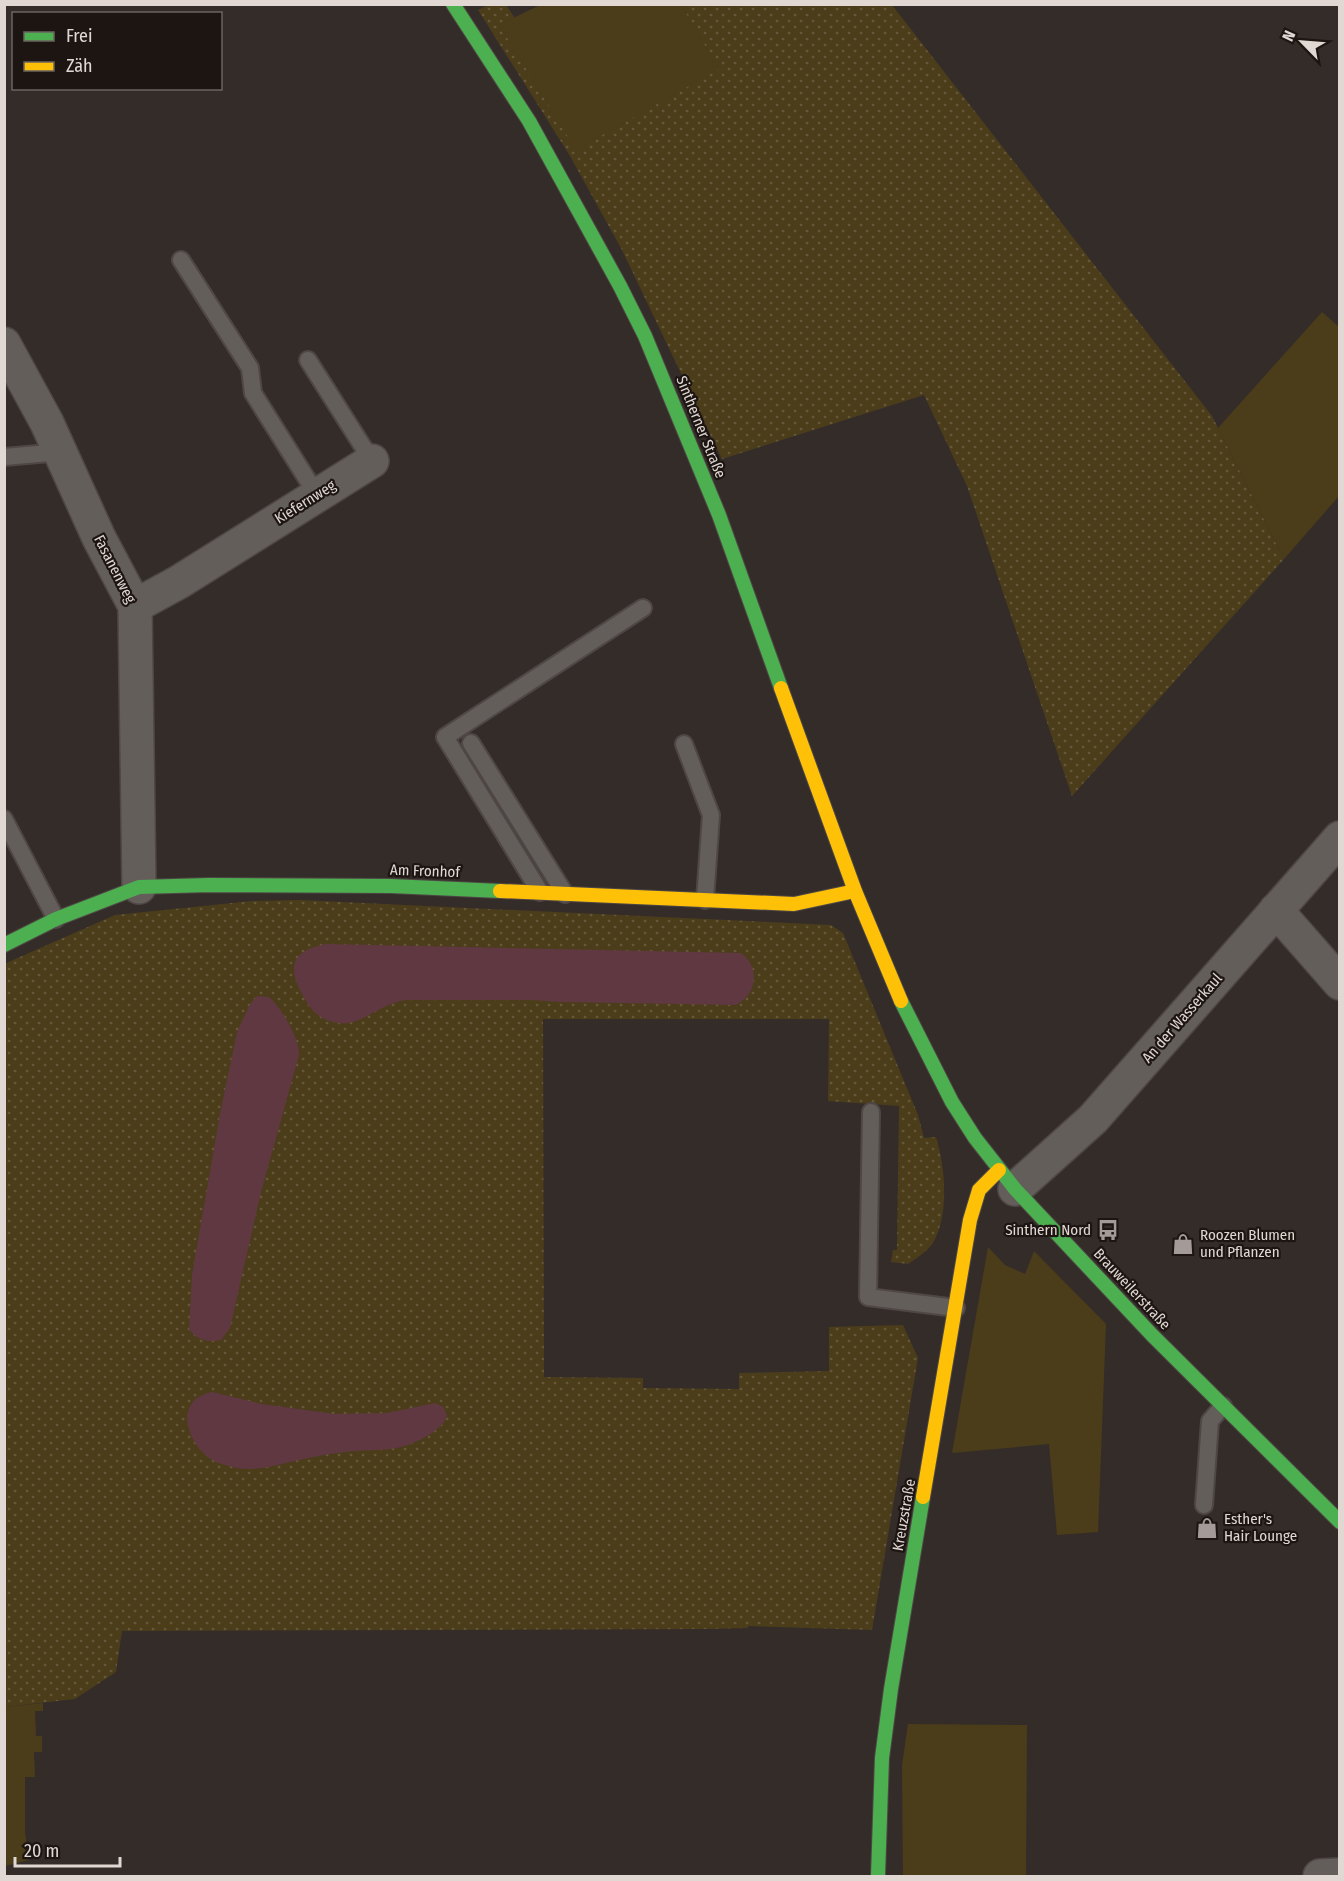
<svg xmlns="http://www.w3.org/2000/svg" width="1344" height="1881" viewBox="0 0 1344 1881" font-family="'Fira Sans Condensed',sans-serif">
<defs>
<pattern id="grass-dots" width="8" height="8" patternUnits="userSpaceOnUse" patternTransform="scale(1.5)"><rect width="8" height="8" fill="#4b3d1a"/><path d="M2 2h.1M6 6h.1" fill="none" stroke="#65583a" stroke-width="1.8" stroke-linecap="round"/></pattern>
</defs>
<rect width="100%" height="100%" fill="#342c29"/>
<!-- grass -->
<g fill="url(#grass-dots)">
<path d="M488 5H506L515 18 499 26 718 69 681 5H892L1212 416 1284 559 1072 796 967 486 924 395 722 459 622 250 570 156 478 10Z"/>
<path d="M300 900 831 925 843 933 918 1115 924 1138 936 1137C945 1166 949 1211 935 1239 930 1250 918 1257 908 1264L891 1262 893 1250H897L899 1106 828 1101 829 1019H543L544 1377 643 1378V1388L739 1389V1373L829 1371V1327L903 1325 918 1358 872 1630 748 1626V1628L707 1629 122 1631 116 1672 75 1699 5 1707 4 964 115 915 252 901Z"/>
</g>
<!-- garden -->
<g fill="#4b3d1a">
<path d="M540 5H681L719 69 576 150 499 25Z"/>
<path d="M1322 312 1339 327V496L1284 559 1218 428Z"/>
<path d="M988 1247 1005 1265 1025 1274 1034 1251 1106 1324 1098 1532 1057 1535 1049 1444 952 1453Z"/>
<path d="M43 1703V1711H35L36 1736H42V1752H34L35 1777H25V1832L29 1860 5 1866V1707Z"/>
<path d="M908 1724 1027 1725 1026 1876H903L902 1765Z"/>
</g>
<!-- water -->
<g fill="#603841">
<path d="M326 944 741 953C760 967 758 994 736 1005L560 1002 532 1000H407C382 1002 360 1027 338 1023 318 1020 310 1009 301 992 286 964 295 950 326 944Z"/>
<path d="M257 996 269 997C281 1007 300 1039 299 1055L261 1192 230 1328 221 1340C209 1343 196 1340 189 1329L192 1275 220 1114 237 1032 250 1004Z"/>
<path d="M212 1392 262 1404 335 1414 386 1413 436 1403 443 1407 447 1415C444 1429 421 1440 408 1445 387 1452 366 1449 344 1452 328 1454 311 1457 295 1461 280 1464 265 1469 249 1469 239 1469 228 1466 218 1463 188 1450 170 1400 212 1392Z"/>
</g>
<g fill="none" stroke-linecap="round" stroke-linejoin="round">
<defs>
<g id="lane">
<path d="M181 260 250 368 253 393 317 495"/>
<path d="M308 360 372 461"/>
<path d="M4 457 61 452"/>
<path d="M471 743 565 894"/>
<path d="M684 744 711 815 705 900"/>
<path d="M4 819 56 919"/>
<path d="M540 892 445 737 643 608"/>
<path d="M871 1112 868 1297 956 1308"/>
<path d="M1204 1505 1210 1421 1223 1406"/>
</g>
<g id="street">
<path d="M4 344 47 423 99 538 135 606 139 887"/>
<path d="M135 606 179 582 372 461"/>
<path d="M1276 910 1340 983"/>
<path d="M1015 1189 1093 1119 1340 838"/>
<path d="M1320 1876 1340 1875"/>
</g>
<g id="fast">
<path d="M453 4 529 121 620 286 645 336 719 515 781 688"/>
<path d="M4 945 56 919 139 887 209 885 391 886 500 891"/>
<path d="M901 1001 952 1102 975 1138 1015 1189 1152 1335 1340 1522"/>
<path d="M878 1876 882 1758 891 1689 923 1497"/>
</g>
<g id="slow">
<path d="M781 688 855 891 901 1001"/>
<path d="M500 891 794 904 855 891"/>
<path d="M923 1497 970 1220 979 1190 999 1170"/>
</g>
</defs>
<!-- lane casing -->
<use href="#lane" stroke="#4f4745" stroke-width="20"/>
<!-- street casing -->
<use href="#street" stroke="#4f4745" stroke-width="36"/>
<!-- fast casing -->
<use href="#fast" stroke="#4f4745" stroke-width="16"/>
<!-- slow casing -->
<use href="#slow" stroke="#4f4745" stroke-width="16"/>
<!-- lane -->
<use href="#lane" stroke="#645e5b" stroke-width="16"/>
<!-- street -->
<use href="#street" stroke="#645e5b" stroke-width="33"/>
<!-- fast -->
<use href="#fast" stroke="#4caf50" stroke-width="14"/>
<!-- slow -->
<use href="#slow" stroke="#ffc107" stroke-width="14"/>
</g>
<!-- icons -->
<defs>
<symbol id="bus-bare" viewBox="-9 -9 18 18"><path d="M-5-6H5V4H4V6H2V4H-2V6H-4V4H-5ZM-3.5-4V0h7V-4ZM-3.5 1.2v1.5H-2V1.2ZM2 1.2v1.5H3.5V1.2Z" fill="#a49b98" stroke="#1c1512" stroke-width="2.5" paint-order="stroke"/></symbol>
<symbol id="shop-bare" viewBox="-9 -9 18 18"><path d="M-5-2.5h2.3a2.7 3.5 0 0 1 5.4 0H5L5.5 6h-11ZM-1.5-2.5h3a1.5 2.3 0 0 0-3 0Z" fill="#a49b98" stroke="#1c1512" stroke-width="2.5" paint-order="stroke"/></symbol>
</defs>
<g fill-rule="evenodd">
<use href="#bus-bare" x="1093" y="1215" width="30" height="30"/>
<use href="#shop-bare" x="1168" y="1229" width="30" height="30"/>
<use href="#shop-bare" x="1192" y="1513" width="30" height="30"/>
</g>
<g text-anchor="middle" stroke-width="4.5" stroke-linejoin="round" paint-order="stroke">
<!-- street labels -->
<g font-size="15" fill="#e1d7d3" stroke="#1c1512">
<text transform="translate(701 427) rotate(68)" y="5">Sintherner Straße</text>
<text transform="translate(305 502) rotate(-32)" y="5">Kiefernweg</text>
<text transform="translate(115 569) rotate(63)" y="5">Fasanenweg</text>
<text transform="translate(425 871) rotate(2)" y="5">Am Fronhof</text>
<text transform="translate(1182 1018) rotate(-49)" y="5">An der Wasserkaul</text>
<text transform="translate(1132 1289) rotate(47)" y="5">Brauweilerstraße</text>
<text transform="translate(904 1515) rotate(-80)" y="5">Kreuzstraße</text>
</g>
<!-- poi labels -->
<g font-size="15" fill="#e1d7d3" stroke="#1c1512" text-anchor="start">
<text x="1091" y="1235" text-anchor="end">Sinthern Nord</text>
<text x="1200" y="1240">Roozen Blumen<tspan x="1200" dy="17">und Pflanzen</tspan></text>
<text x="1224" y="1524">Esther's<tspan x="1224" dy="17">Hair Lounge</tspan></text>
</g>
</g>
<!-- border -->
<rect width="1344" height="1881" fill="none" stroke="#e1d7d3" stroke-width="12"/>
<!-- legend -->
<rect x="12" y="12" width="210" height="78" fill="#1c1512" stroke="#6b635f" stroke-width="1.5"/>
<rect x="24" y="32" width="30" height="9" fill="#4caf50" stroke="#6b635f" stroke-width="1.5"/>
<text x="66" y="42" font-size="18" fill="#e1d7d3">Frei</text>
<rect x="24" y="62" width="30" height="9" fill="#ffc107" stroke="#6b635f" stroke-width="1.5"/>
<text x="66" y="72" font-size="18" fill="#e1d7d3">Zäh</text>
<!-- north arrow -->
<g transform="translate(1302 42) rotate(295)" stroke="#1c1512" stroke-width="4.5" paint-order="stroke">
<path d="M0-4.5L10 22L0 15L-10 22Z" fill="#e1d7d3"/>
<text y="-9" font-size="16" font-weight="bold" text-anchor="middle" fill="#e1d7d3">N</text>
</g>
<!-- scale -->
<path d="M15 1857v9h105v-9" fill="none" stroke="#e1d7d3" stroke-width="3"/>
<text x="24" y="1857" font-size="18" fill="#e1d7d3" stroke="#1c1512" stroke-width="4.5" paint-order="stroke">20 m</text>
</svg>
